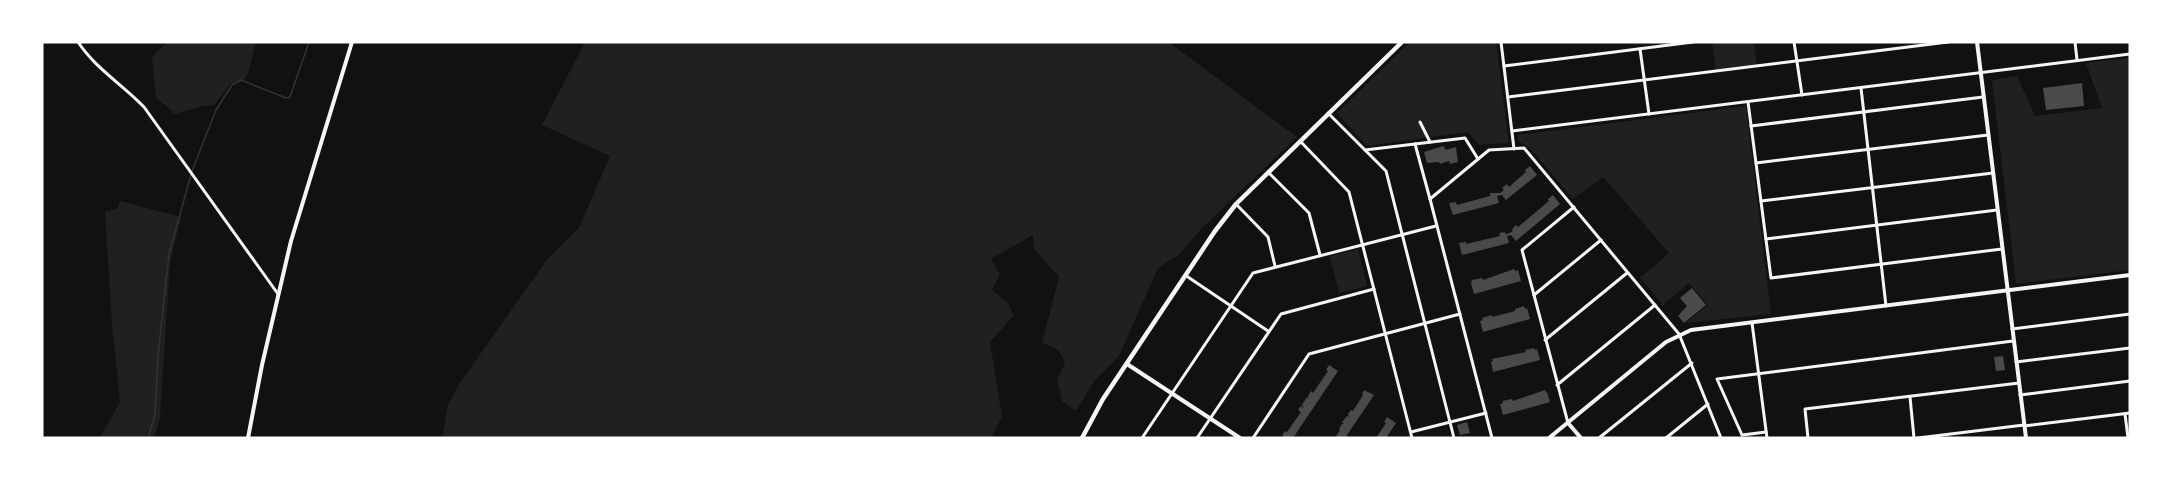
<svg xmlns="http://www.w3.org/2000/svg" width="2172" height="480" viewBox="0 0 2172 480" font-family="Ubuntu,sans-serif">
<rect width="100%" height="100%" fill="#111"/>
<!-- green -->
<g fill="#202020">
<path d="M168 42H256L248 73 243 81 230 84 214 105 202 106 175 114 156 97 152 59 156 52Z"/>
<path d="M585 42H1168L1297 137 1203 227 1180 254 1158 268 1119 356 1094 381 1076 411 1062 401 1057 379 1065 363C1060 350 1056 347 1042 343L1059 277 1034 249 1033 235 991 259 1000 274 992 290 1007 302 1014 315 990 342 1002 417 991 438H442L448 405 459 384 546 261 579 228 610 156 542 125Z"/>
<path d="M1410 42H1496L1509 143 1479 145 1468 132 1367 146 1337 113Z"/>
<path d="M1712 42H1754L1757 67 1716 72Z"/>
<path d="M2130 58V270L2016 284 1992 80 2017 76 2035 116 2102 108 2086 63Z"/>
<path d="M1746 106 1771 314 1686 323 1708 305 1689 283 1663 305 1640 278 1669 253 1603 177 1573 199 1531 149 1518 141V135Z"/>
<path d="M120 201 181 217 170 262 160 417 154 438H100L120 402 112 325 105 211 117 209Z"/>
<path d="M1358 249 1367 286 1339 293 1330 256Z"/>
</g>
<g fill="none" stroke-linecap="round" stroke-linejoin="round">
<!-- stream -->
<path stroke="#333" stroke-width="1.5" d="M148 438 155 415 158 355 169 254 192 171 216 110 232 85 241 80 286 98 290 97 309 42"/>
</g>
<!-- building -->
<g fill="#4a4a4a">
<path d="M2082 83 2084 106 2046 110 2043 88Z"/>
<path d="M1443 146 1446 150 1456 147 1458 162 1450 164 1449 161 1440 164 1439 162 1427 163 1424 152Z"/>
<path d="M1530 166 1537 175 1506 200 1502 195 1497 196 1499 203 1453 215 1449 203 1456 202 1457 205 1490 196V193H1500L1504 190 1502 188 1507 184 1509 187 1526 172 1525 170Z"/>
<path d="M1553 195 1560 204 1516 241 1511 235 1507 236 1509 243 1462 255 1459 243 1466 242V244L1500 236 1499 233 1505 232V234L1510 233 1513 230 1512 229 1516 225 1518 227 1549 201 1548 199Z"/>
<path d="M1514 269 1515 271 1518 270 1521 281 1474 294 1471 283 1472 280 1482 278 1483 280Z"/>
<path d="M1692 288 1706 305 1684 323 1678 316 1687 306 1680 298Z"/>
<path d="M1524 306 1525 309 1527 308 1530 319 1483 332 1480 321 1483 320 1482 318 1492 315V317L1515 311V309Z"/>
<path d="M1534 348 1535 350 1537 349 1540 360 1493 372 1491 362 1493 361 1492 359 1526 352 1525 350Z"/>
<path d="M2003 356 2005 370 1996 371 1994 357Z"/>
<path d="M1329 365 1338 371 1293 438H1285L1282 435 1285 431 1287 432 1301 412 1298 410 1301 406 1304 408 1302 405 1307 397 1309 399 1308 396 1311 391 1313 393 1328 371 1326 370Z"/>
<path d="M1364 390 1374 395 1345 438H1335L1340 430 1339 429 1342 424H1344L1342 422 1347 416 1349 417 1348 414 1351 410 1353 411 1363 395 1362 394Z"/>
<path d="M1545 390 1546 393 1547 392 1550 402 1503 415 1500 404 1503 403 1502 401 1512 399 1513 401Z"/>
<path d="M1387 417 1396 423 1386 438H1376L1386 423 1384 422Z"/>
<path d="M1467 422 1470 433 1460 435 1457 425Z"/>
</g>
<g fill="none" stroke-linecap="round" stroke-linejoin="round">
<!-- minor -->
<g stroke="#f5f5f5" stroke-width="3">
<path d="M78 42C96 69 122 84 144 107L278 294"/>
<path d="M1501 42 1514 149"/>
<path d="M1794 42 1802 95"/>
<path d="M2075 42 2077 60"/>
<path d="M1640 49 1649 114"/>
<path d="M1504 66 1693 42"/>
<path d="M1861 88 1886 306"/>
<path d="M1508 97 1948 42"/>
<path d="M1748 102 1771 278 2002 249"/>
<path d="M1328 113 1386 171 1454 438"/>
<path d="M1420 122 1430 142"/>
<path d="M1751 126 1983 97"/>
<path d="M1512 131 2130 54"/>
<path d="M1301 142 1349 192 1412 438"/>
<path d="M1415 144 1430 199"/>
<path d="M1365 150 1465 138 1478 159"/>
<path d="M1756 163 1988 135"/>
<path d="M1268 172 1309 213 1320 255"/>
<path d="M1761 201 1993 173"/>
<path d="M1236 204 1268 237 1275 266"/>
<path d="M1766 239 1997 210"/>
<path d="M1185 275 1268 331"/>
<path d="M1534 295 1601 240"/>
<path d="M1752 323 1767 438"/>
<path d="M2012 329 2130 314"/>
<path d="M1545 340 1627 273"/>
<path d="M2016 362 2130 348"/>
<path d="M1557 385 1655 305"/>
<path d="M2020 395 2130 381"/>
<path d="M1910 397 1914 438"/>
<path d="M2125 414 2128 438"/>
<path d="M1568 423 1522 250 1574 207"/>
<path d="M2024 426 2130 413"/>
<path d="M1411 432 1486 413"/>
<path d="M1766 432 1742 435 1717 379 2013 341"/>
<path d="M1142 438 1253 273 1436 226"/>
<path d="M1197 438 1281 314 1374 289"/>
<path d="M1253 438 1309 354 1460 314"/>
<path d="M1492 438 1430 199 1489 150 1524 148 1679 334 1721 438"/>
<path d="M1599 438 1692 363"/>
<path d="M1666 438 1708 404"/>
<path d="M1808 438 1805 409 2019 383"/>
<path d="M1918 438 2024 425"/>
</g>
<!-- tertiary -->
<g stroke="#f5f5f5" stroke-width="4">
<path d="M1977 42 2026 438"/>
<path d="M1127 364 1240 438"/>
<path d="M1568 423 1581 438"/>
<path d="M248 438 262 365 291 241 352 42"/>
<path d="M1549 438 1666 342 1691 330 2130 275"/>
</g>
<!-- secondary -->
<path stroke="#f5f5f5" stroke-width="4.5" d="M1082 438 1103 399 1215 231 1236 204 1402 42"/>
</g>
<!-- border -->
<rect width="2172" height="480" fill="none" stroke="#ffffff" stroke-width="87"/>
</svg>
